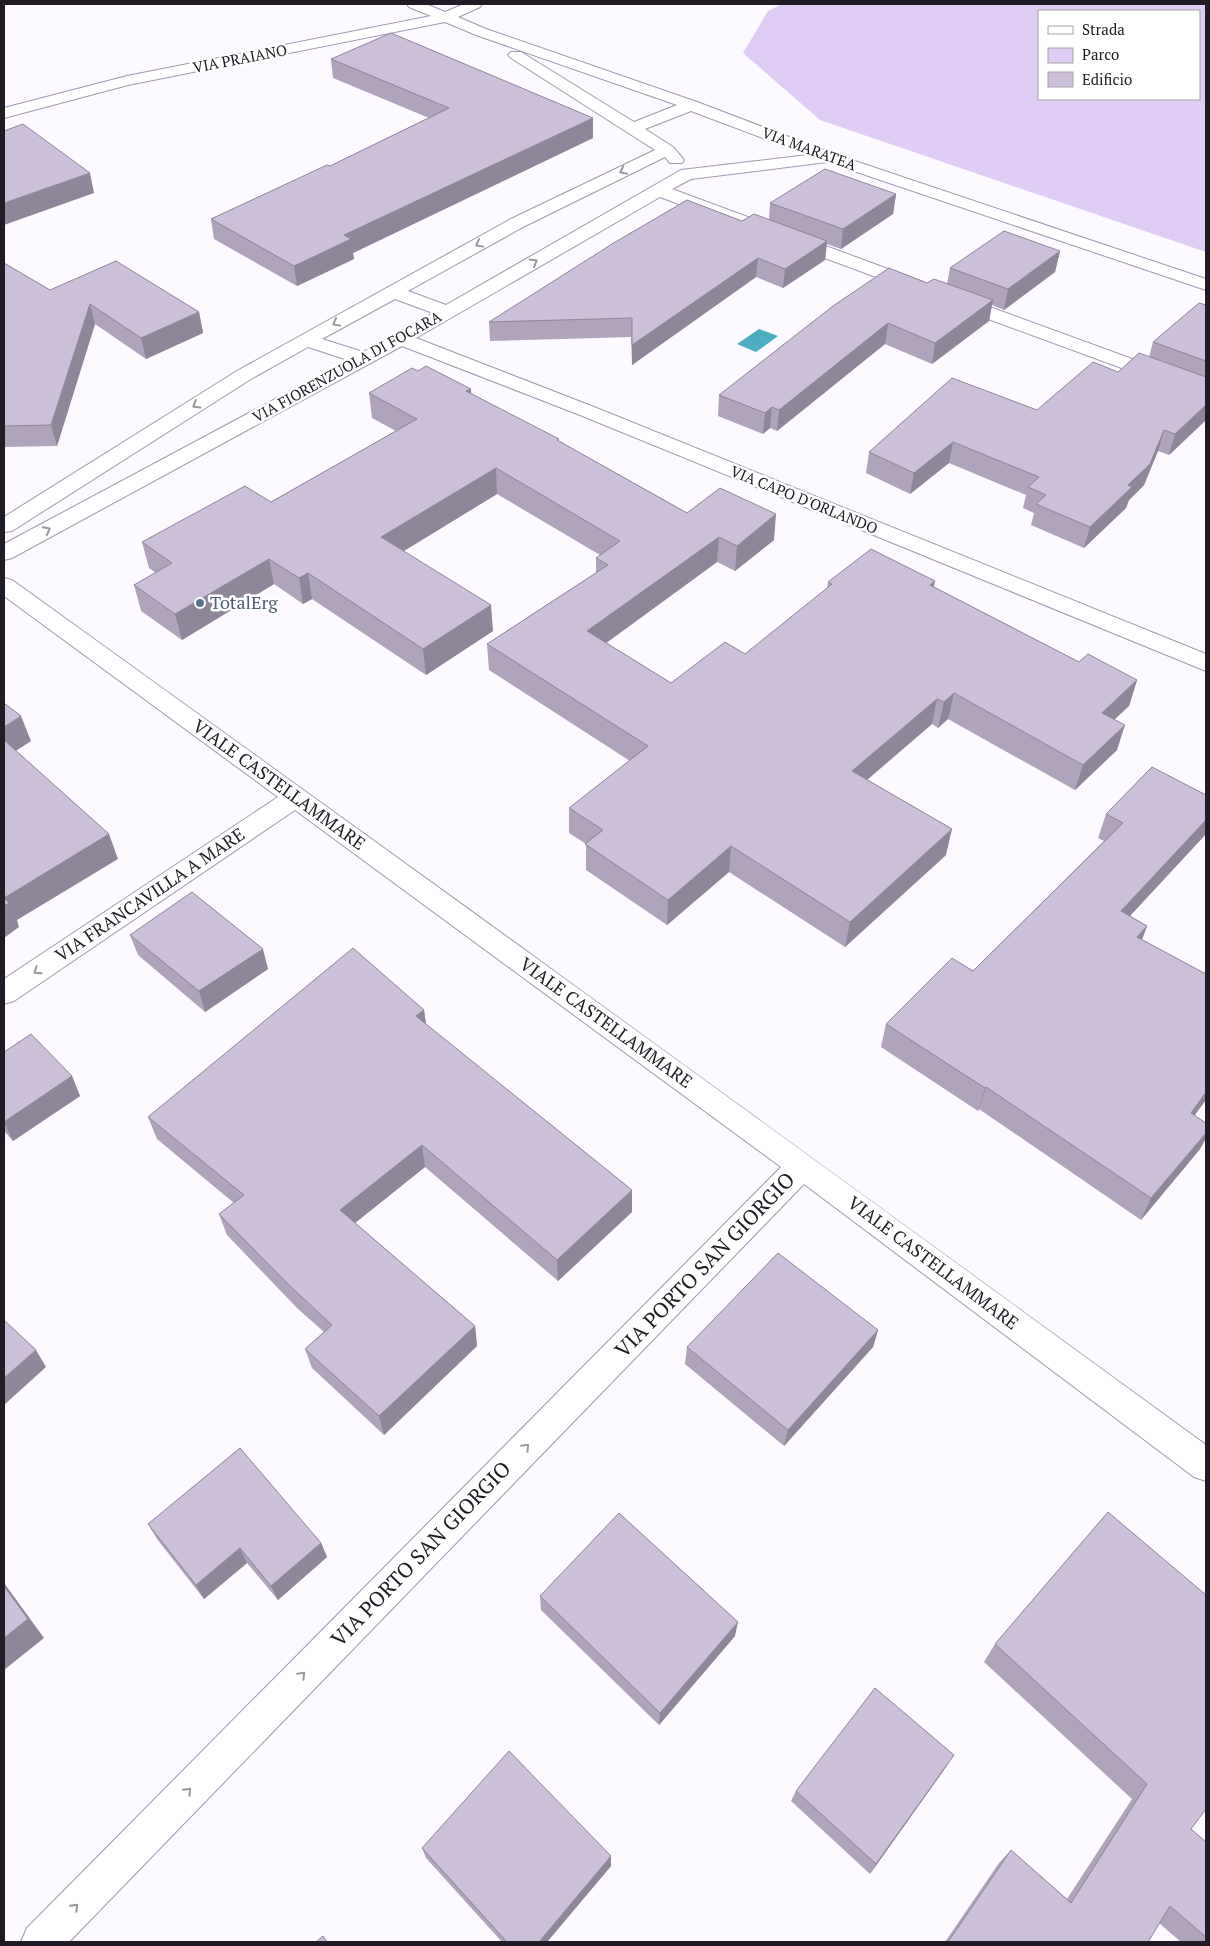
<svg xmlns="http://www.w3.org/2000/svg" width="1210" height="1946" viewBox="0 0 1210 1946" font-family="'PT Serif',serif">
<rect width="100%" height="100%" fill="#fcf9ff"/>
<!-- green -->
<path fill="#dfcdf5" fill-rule="evenodd" d="M782 4H1206V252L820 120 743 53 768 11ZM1039 11H1199V99H1039Z"/>
<!-- water -->
<path fill="#4cafc1" d="M759 329 778 336 756 352 737 344Z"/>
<g fill="none" stroke-linecap="round" stroke-linejoin="round">
<defs>
<g id="street">
<path d="M407 4H426L445 12 464 4H482L480 7 458 17 486 29 697 102 834 154 1206 279V290L827 162 691 179 672 189 923 282 926 286 923 290 917 291 911 290 660 197 416 338 594 407 1206 654V671L580 415 402 346 12 558 4 560V544L348 360 308 347 251 379 12 531 4 532V517L237 371 511 219 655 150 511 58 508 55 511 52H521L634 122 677 105 476 35 445 22 128 85 4 118V108L127 76 431 16 409 7ZM691 111 808 155 681 170 446 305 408 291 523 227 665 157 670 163H682L684 160 673 147 645 129ZM395 299 433 313 363 352 322 339Z"/>
<path d="M957 295 1206 386V399L950 305 948 301 950 297Z"/>
<path d="M4 578 12 580C411 867 809 1155 1206 1445V1481L1194 1477 804 1184 69 1942H21L27 1928 781 1167 295 810 14 1001 4 1004V979L278 797 4 596Z"/>
</g>
</defs>
<!-- street casing -->
<use href="#street" stroke="#a397b1" stroke-width="2"/>
<!-- street -->
<use href="#street" fill="#fff" fill-rule="evenodd"/>
</g>
<!-- wall -->
<g fill="#afa4bb">
<path d="M331 59 593 138 353 253 354 259 297 286 214 239 211 219 330 166 429 118 333 78Z"/>
<path d="M896 194 893 214 841 249 827 244 825 260 783 288 756 277 632 365 631 337 490 341 489 322 742 221 769 220 770 203Z"/>
<path d="M1060 251 1055 272 1004 310 992 305 989 321 932 364 885 344 777 431 770 428 763 434 718 416 719 395 927 283 947 284 950 268Z"/>
<path d="M4 263 50 290 199 312 203 333 146 359 95 324 57 446 4 447Z"/>
<path d="M1206 305V420L1169 455 1158 451 1144 485 1129 500 1126 508 1084 548 1031 525 1034 513 1023 508 1026 495 949 463 910 494 866 473 869 452 1037 410 1149 357 1153 342Z"/>
<path d="M418 371 471 389V394L559 441 687 513 774 540 735 571 717 562 606 643 671 683 745 654 827 589 828 582 934 587 1079 662 1137 680 1129 706 1115 719 1117 750 1075 790 948 719 938 728 932 724 867 780 946 855 845 947 729 872 667 925 586 870V844L569 833V808L630 761 489 670 487 644 596 573V558L600 555 497 494 404 551 493 631 426 675 312 599 303 604 274 584 182 640 141 611 134 585 156 573 149 568 142 542 271 502 396 431 372 418 369 393Z"/>
<path d="M1206 795V834L1130 916 1147 926 1142 940 1194 1116 1206 1123V1138L1200 1149 1141 1220 979 1109 978 1111 881 1047 886 1024 973 971 1104 841 1098 838 1106 814Z"/>
<path d="M130 935 268 969 205 1012 138 955Z"/>
<path d="M424 1010 426 1024 632 1212 558 1281 425 1167 355 1223 475 1326 477 1346 384 1435 312 1368 305 1349 324 1332 297 1308 227 1235 219 1214 234 1203 157 1139 148 1117Z"/>
<path d="M4 1052 72 1076 80 1096 13 1141 4 1131Z"/>
<path d="M878 1330 873 1347 784 1446 685 1364 687 1347Z"/>
<path d="M1108 1512 1191 1829 1206 1842V1942H1181L1159 1923 1148 1942H945L999 1863 1011 1850 1067 1899 1132 1799 984 1662 995 1644Z"/>
<path d="M148 1524 321 1543 327 1557 278 1600 247 1563 204 1599 157 1539Z"/>
<path d="M540 1596 735 1636 659 1725 541 1610Z"/>
<path d="M946 1767 870 1874 791 1801 796 1791Z"/>
<path d="M422 1848 611 1856V1866L547 1942H502L426 1858Z"/>
</g>
<!-- shaded-wall -->
<g fill="#8e8699">
<path d="M593 118V138L353 253 354 259 297 286 294 266 344 235Z"/>
<path d="M90 173 94 193 4 225V203Z"/>
<path d="M896 194 893 214 841 249 843 229Z"/>
<path d="M827 241 825 260 783 288 785 269Z"/>
<path d="M1060 251 1055 272 1004 310 1008 289Z"/>
<path d="M758 258 756 277 632 365V345Z"/>
<path d="M993 300 989 321 932 364 935 343Z"/>
<path d="M90 304 95 324 57 446 51 425Z"/>
<path d="M199 312 203 333 146 359 141 338Z"/>
<path d="M888 323 885 344 777 431 779 410Z"/>
<path d="M471 389 472 414 466 391Z"/>
<path d="M1206 405V420L1169 455 1175 434Z"/>
<path d="M772 407 770 428 763 434 765 413Z"/>
<path d="M1164 430 1158 451 1144 485 1129 500 1126 508 1084 548 1090 527 1128 485Z"/>
<path d="M953 442 949 463 910 494 914 473Z"/>
<path d="M496 468 497 494 384 563 381 537Z"/>
<path d="M776 514 774 540 735 571 737 546Z"/>
<path d="M719 537 717 562 587 657V631Z"/>
<path d="M269 559 274 584 182 640 175 614Z"/>
<path d="M308 573 312 599 303 604 299 578Z"/>
<path d="M935 581 930 607V585Z"/>
<path d="M491 605 493 631 426 675 423 649Z"/>
<path d="M1137 680 1129 706 1094 738 1102 713Z"/>
<path d="M954 693 948 719 938 728 944 702Z"/>
<path d="M937 699 932 724 848 796 852 771Z"/>
<path d="M21 716 31 741 5 758 4 755V727Z"/>
<path d="M1125 725 1117 750 1075 790 1083 765Z"/>
<path d="M1206 820V834L1113 934 1121 911Z"/>
<path d="M952 829 946 855 845 947 850 922Z"/>
<path d="M109 834 118 859 17 920 19 927 4 938V898Z"/>
<path d="M731 846 729 872 667 925 668 900Z"/>
<path d="M1147 926 1138 949 1137 937Z"/>
<path d="M263 949 268 969 205 1012 199 991Z"/>
<path d="M424 1010 427 1033 416 1016Z"/>
<path d="M72 1076 80 1096 13 1141 4 1122Z"/>
<path d="M986 1087 979 1109 978 1111 985 1088Z"/>
<path d="M1206 1092V1100L1180 1135 1191 1113Z"/>
<path d="M1206 1133V1138L1200 1149 1141 1220 1151 1198Z"/>
<path d="M422 1145 425 1167 345 1231 340 1210Z"/>
<path d="M632 1190V1212L558 1281 557 1260Z"/>
<path d="M475 1326 477 1346 384 1435 379 1416Z"/>
<path d="M878 1330 873 1347 784 1446 788 1430Z"/>
<path d="M36 1350 46 1367 4 1405V1378Z"/>
<path d="M321 1543 327 1557 278 1600 271 1586Z"/>
<path d="M240 1548 247 1563 204 1599 196 1585Z"/>
<path d="M4 1583 44 1638 4 1670Z"/>
<path d="M738 1622 735 1636 659 1725 660 1713Z"/>
<path d="M954 1755 946 1767 870 1874 876 1864Z"/>
<path d="M611 1856V1866L547 1942H539Z"/>
</g>
<!-- building -->
<g fill="#cbbfda" stroke="#8e8699">
<path d="M391 33 593 118 344 235 351 239 294 266 211 219 327 165 330 166 449 108 331 59Z"/>
<path d="M23 124 90 173 4 203V131Z"/>
<path d="M825 169 896 194 843 229 770 203Z"/>
<path d="M687 200 742 221 754 214 827 241 785 269 758 258 632 345V318L489 322 612 244Z"/>
<path d="M1004 231 1060 251 1008 289 950 268Z"/>
<path d="M116 261 199 312 141 338 90 304 51 425 4 426V263L50 290Z"/>
<path d="M889 268 927 283 934 279 993 300 935 343 888 323 779 410 772 407 765 413 719 395 833 306Z"/>
<path d="M1199 303 1206 305V361L1153 342Z"/>
<path d="M1139 353 1206 377V405L1175 434 1164 430 1150 464 1128 485 1132 487 1090 527 1036 504 1046 495 1028 487 1039 477 953 442 914 473 869 452 952 378 1037 410 1093 362 1118 372Z"/>
<path d="M426 366 471 389 466 391 559 439 557 440 687 513 720 488 776 514 737 546 719 537 587 631 671 683 725 642 745 654 832 584 828 582 871 549 935 581 930 585 1079 662 1088 654 1137 680 1102 713 1125 725 1083 765 954 693 944 702 937 699 852 771 952 829 850 922 731 846 668 900 585 844 603 830 569 808 648 746 487 644 608 565 596 558 620 541 496 468 381 537 491 605 423 649 308 573 299 578 269 559 175 614 134 585 172 563 142 542 245 486 271 502 417 419 369 393 412 368 418 371Z"/>
<path d="M4 703 21 716 4 727Z"/>
<path d="M4 740 109 834 4 898Z"/>
<path d="M1152 767 1206 795V820L1121 911 1147 926 1137 937 1206 974V1092L1191 1113 1206 1123V1133L1151 1198 986 1087 985 1088 886 1024 952 958 973 971 1123 823 1106 814Z"/>
<path d="M192 892 263 949 199 991 130 935Z"/>
<path d="M4 898 9 903 4 906Z"/>
<path d="M353 948 424 1010 416 1016 632 1190 557 1260 422 1145 340 1210 475 1326 379 1416 305 1349 332 1325 291 1287 219 1214 244 1195 148 1117Z"/>
<path d="M31 1034 72 1076 4 1122V1052Z"/>
<path d="M778 1253 878 1330 788 1430 687 1347Z"/>
<path d="M4 1320 36 1350 4 1378Z"/>
<path d="M240 1448 321 1543 271 1586 240 1548 196 1585 148 1524Z"/>
<path d="M1108 1512 1206 1595V1809L1191 1829 1206 1842V1937L1170 1906 1148 1942H948L1011 1850 1071 1903 1147 1784 995 1644Z"/>
<path d="M619 1513 738 1622 660 1713 540 1596Z"/>
<path d="M4 1586 28 1619 4 1638Z"/>
<path d="M875 1688 954 1755 876 1864 796 1791Z"/>
<path d="M509 1751 611 1856 539 1942H507L422 1848Z"/>
<path d="M323 1936 327 1942H316Z"/>
</g>
<!-- one-way arrows -->
<defs><path id="oneway-chevron" d="M-2-3.5L2.5 0L-2 3.5" fill="none" stroke-width="1.6" stroke-linecap="round" stroke-linejoin="round" transform="scale(1.25)"/></defs>
<g stroke="#9b989d">
<use href="#oneway-chevron" transform="translate(623 171) rotate(154)"/>
<use href="#oneway-chevron" transform="translate(479 244) rotate(151)"/>
<use href="#oneway-chevron" transform="translate(534 262) rotate(-30)"/>
<use href="#oneway-chevron" transform="translate(336 323) rotate(151)"/>
<use href="#oneway-chevron" transform="translate(196 405) rotate(148)"/>
<use href="#oneway-chevron" transform="translate(47 530) rotate(-28)"/>
<use href="#oneway-chevron" transform="translate(37 971) rotate(146)"/>
<use href="#oneway-chevron" transform="translate(526 1447) rotate(-46)"/>
<use href="#oneway-chevron" transform="translate(302 1675) rotate(-46)"/>
<use href="#oneway-chevron" transform="translate(188 1791) rotate(-46)"/>
<use href="#oneway-chevron" transform="translate(75 1907) rotate(-46)"/>
</g>
<!-- markers -->
<circle fill="#5c6f8a" stroke="#fff" stroke-width="2" cx="200" cy="603" r="5"/>
<g text-anchor="middle" stroke-width="5" stroke-linejoin="round" paint-order="stroke">
<!-- far-street labels -->
<g font-size="15" fill="#201b25" stroke="#fff">
<text transform="translate(240 59) rotate(-11)" y="5">VIA PRAIANO</text>
<text transform="translate(809 149) rotate(20)" y="5">VIA MARATEA</text>
<text transform="translate(347 367) rotate(-29)" y="5">VIA FIORENZUOLA DI FOCARA</text>
<text transform="translate(804 500) rotate(22)" y="5">VIA CAPO D'ORLANDO</text>
</g>
<!-- service labels -->
<g font-size="18" fill="#4e5e75" stroke="#fff" text-anchor="start">
<text x="210" y="609">TotalErg</text>
</g>
<!-- street labels -->
<g font-size="18" fill="#201b25" stroke="#fff">
<text transform="translate(279 785) rotate(36)" y="6">VIALE CASTELLAMMARE</text>
<text transform="translate(150 895) rotate(-34)" y="6">VIA FRANCAVILLA A MARE</text>
<text transform="translate(606 1023) rotate(36)" y="6">VIALE CASTELLAMMARE</text>
<text transform="translate(933 1263) rotate(37)" y="6">VIALE CASTELLAMMARE</text>
</g>
<!-- near-street labels -->
<g font-size="21" fill="#201b25" stroke="#fff">
<text transform="translate(705 1265) rotate(-46)" y="7">VIA PORTO SAN GIORGIO</text>
<text transform="translate(421 1554) rotate(-46)" y="7">VIA PORTO SAN GIORGIO</text>
</g>
</g>
<!-- border -->
<rect width="1210" height="1946" fill="none" stroke="#201b25" stroke-width="10"/>
<!-- legend -->
<rect x="1038" y="10" width="162" height="90" fill="#ffffff" stroke="#a6a4a8"/>
<rect x="1048" y="26" width="25" height="8" fill="#ffffff" stroke="#a6a4a8"/>
<text x="1082" y="35" font-size="15" fill="#201b25">Strada</text>
<rect x="1048" y="48" width="25" height="15" fill="#dfcdf5" stroke="#a6a4a8"/>
<text x="1082" y="60" font-size="15" fill="#201b25">Parco</text>
<rect x="1048" y="72" width="25" height="15" fill="#cbbfda" stroke="#a6a4a8"/>
<text x="1082" y="85" font-size="15" fill="#201b25">Edificio</text>
</svg>
